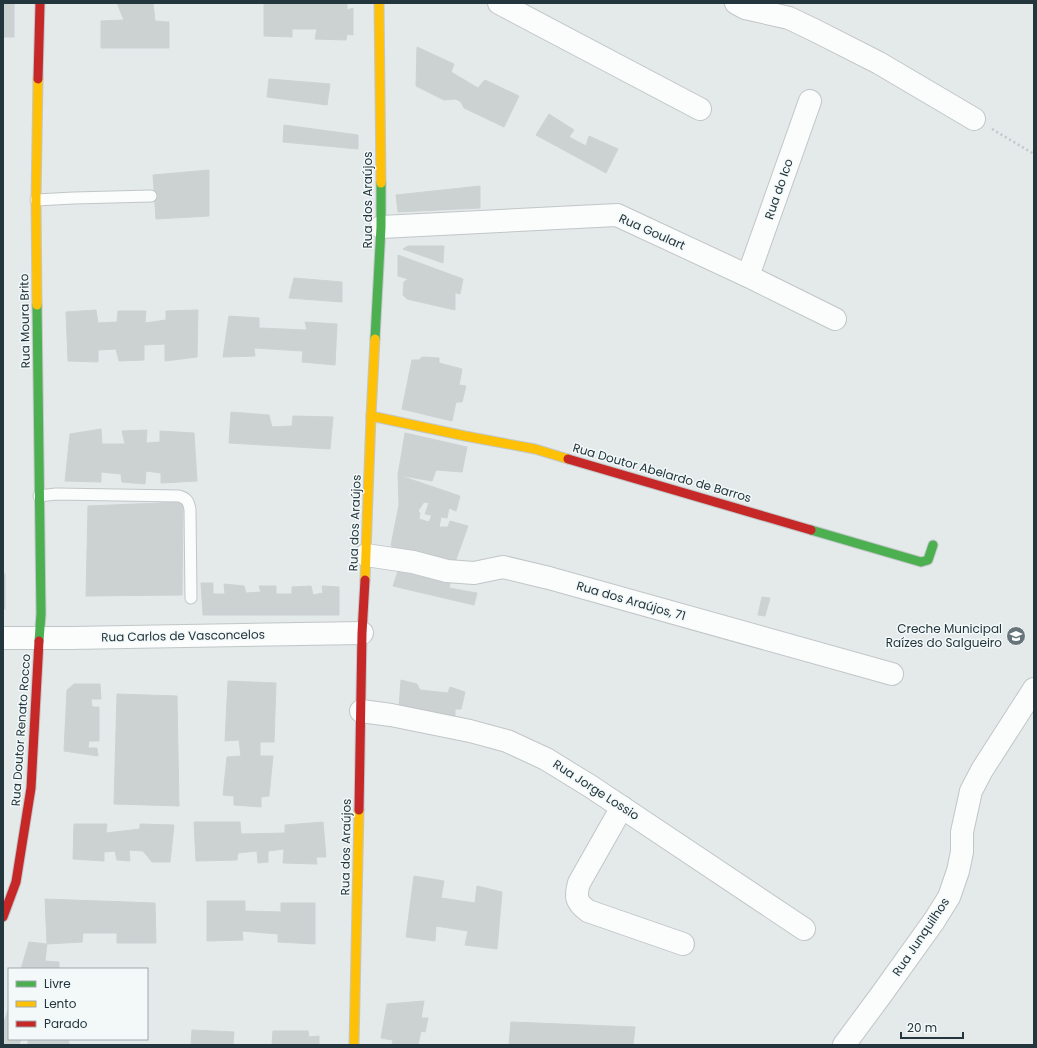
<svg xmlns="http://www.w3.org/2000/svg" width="1037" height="1048" viewBox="0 0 1037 1048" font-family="Poppins,sans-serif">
<rect width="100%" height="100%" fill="#e4e9ea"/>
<!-- building -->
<g fill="#ccd1d1" stroke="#cdd2d3">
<rect x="3" y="3" width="11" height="34"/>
<path d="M117 3H153L155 21 169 22V48H101V21L124 20Z"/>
<path d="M264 3H347V10L353 8V35L347 34 346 40 315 39 317 29H292V37L264 36Z"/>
<path d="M417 47 454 64 451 72 478 88 485 80 519 96 504 127 464 108 461 102 456 99 444 100 416 86Z"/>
<path d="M269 79 330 84 327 105 267 97Z"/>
<path d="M549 114 574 130 569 137 586 146 589 136 618 149 606 173 536 135Z"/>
<path d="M284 125 358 135V149L283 142Z"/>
<path d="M209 170V216L156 219 153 175Z"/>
<path d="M480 186V208L398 212 396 195Z"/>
<path d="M408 246H444L443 263 403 249Z"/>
<path d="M398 255 463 279 460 294 398 276Z"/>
<path d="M294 278 342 282V302L289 298Z"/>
<path d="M408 279 455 293V310L407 299 403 295 404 282Z"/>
<path d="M96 310 98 323 117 322 118 311H146L145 323 166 320V311L198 310 197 357 165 361V344L144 345V360L119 361 116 349 98 350V362L68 361 66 312Z"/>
<path d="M229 316 259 318V328L307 330 305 322 337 324 335 365 302 362 303 351 254 348 255 356 223 357Z"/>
<path d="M422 357 439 358V363L462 369 459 385 466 386 462 402H456L452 421 402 409 412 360H419Z"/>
<path d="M231 412 269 415 272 427 292 426 293 416 333 417 330 449 229 443Z"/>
<path d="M101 429 102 444H125L122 431 147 430 146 443 160 442V431L194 433 197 481 161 483V473L146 471 145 484 122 482 121 474 101 472V482L65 481 70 434Z"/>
<path d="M405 433 467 447 462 472 436 470 432 481 398 475Z"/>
<path d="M398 475 460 496 456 511 449 508 447 518 425 514 429 503 424 502 418 511 399 505Z"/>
<path d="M183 502 182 595 86 596 88 506Z"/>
<path d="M399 505 418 511 420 513 419 519 429 522 432 515 441 517 439 527H448L450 521 468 526 454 565 396 553 391 545Z"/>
<path d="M398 571 450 583 449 588 477 593 474 605 393 586Z"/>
<rect x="3" y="574" width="2" height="35"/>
<path d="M201 583H213V594H225L224 584 244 586 246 593 261 592 259 586H276V594H292V587L311 586 313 595 323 593 322 586 339 587V615H203Z"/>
<path d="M762 597 770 598 765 616 758 615Z"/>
<path d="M401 680 417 684 420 690 448 693 450 687 465 692 461 709H455V718L399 708Z"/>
<path d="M228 681 276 683 274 742H260V756H273L269 796 261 797V807L234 805V796L223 795 227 757 241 756 239 740 225 741Z"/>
<path d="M74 684H100L101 699H91L92 707H99V741H89L88 748H97L98 756 64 751 67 690Z"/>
<path d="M117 694 177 696 179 806 114 804Z"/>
<path d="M194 822H240L241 834 285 833V825L323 822 326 857H316L317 864 283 863 284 849 268 851V862L258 863 257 851 238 853 237 860 196 861Z"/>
<path d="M74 824H107L106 833 140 829V824L174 825 170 862H152L143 851 129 850 130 861 117 860 115 851 104 852V861L73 859Z"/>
<path d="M414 876 444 881 441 898 475 903 477 886 502 892 497 949 465 945 468 931 436 926 435 941 406 937Z"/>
<path d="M45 899 155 903 156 943H117V933H83L82 942 47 944Z"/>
<path d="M207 901H245V911L281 912V903H315V944L278 942V934L242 931 243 940 207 941Z"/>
<path d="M29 942 47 944 45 961 59 962V969H21Z"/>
<path d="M424 1001 421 1018H428L425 1032 421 1031 418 1045H392L393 1040 381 1038 387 1004Z"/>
<path d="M9 1007V1039H21L19 1045H3V1025Z"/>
<path d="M511 1022 635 1027 633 1045H509Z"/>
<path d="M192 1030 234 1032 233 1045H191Z"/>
<path d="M273 1031H308L309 1037 319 1036V1045H272Z"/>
<rect x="28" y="1039" width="41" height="6"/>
</g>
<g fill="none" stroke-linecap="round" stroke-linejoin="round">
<defs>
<g id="lane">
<path d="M36 200 74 198 151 196"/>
<path d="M39 496 56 494 179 496C187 498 189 502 190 510L191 598"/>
</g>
<g id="street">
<path d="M499 3 700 109"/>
<path d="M736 3 745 8 789 18 816 31 879 63 974 119"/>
<path d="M381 227 617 215 748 276 835 319"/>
<path d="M748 276 810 101"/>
<path d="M366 555 413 562 447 571 474 573 503 567 549 578 892 674"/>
<path d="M3 638H71L362 633"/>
<path d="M361 711 391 715 470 731 507 741 546 759 590 786 804 929"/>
<path d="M622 807 579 883C575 897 576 902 588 911L683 944"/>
<path d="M844 1045 881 995 934 921 949 897 958 871 962 852V832L971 791 982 770 1034 689"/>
</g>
<g id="fast">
<path d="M37 305 41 614 39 641"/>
<path d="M375 339 381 227V183"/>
<path d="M811 530 921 562 928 560 933 545"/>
</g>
<g id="slow">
<path d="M379 3 381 183"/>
<path d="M37 305 36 200 38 79"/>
<path d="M371 416 465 436 535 449 568 459"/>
<path d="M365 580 371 416 375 339"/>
<path d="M354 1045 359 810"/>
</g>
<g id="jam">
<path d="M38 79 40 3"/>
<path d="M568 459 811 530"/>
<path d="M359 810 362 633 365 580"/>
<path d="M3 917 16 882 31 788 39 641"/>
</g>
</defs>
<!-- lane casing -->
<use href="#lane" stroke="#c1c6c7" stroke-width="13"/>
<!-- street casing -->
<use href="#street" stroke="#c1c6c7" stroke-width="24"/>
<!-- fast casing -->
<use href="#fast" stroke="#c2c7c9" stroke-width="11"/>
<!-- slow casing -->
<use href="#slow" stroke="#c2c7c9" stroke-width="11"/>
<!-- jam casing -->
<use href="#jam" stroke="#c2c7c9" stroke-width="11"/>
<!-- path -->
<path stroke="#c1c7ca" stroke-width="2.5" stroke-dasharray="2 3" stroke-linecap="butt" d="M992 129 1034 154"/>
<!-- lane -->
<use href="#lane" stroke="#fbfcfc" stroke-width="11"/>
<!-- street -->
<use href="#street" stroke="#fbfcfc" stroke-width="22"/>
<!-- fast -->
<use href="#fast" stroke="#4caf50" stroke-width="9"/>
<!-- slow -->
<use href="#slow" stroke="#ffc107" stroke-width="9"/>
<!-- jam -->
<use href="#jam" stroke="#c62828" stroke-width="9"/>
</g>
<!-- icons -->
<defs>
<symbol id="school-disc" viewBox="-11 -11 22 22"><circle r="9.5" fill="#67757a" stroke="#f3f8f9"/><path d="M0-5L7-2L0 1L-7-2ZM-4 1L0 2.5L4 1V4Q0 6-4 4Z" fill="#fff"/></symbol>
</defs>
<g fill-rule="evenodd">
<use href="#school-disc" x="1005" y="625" width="22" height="22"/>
</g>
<g text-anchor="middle" stroke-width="3" stroke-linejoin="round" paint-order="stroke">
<!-- street labels -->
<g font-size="12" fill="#23363d" stroke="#f3f8f9">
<text transform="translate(779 189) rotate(-71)" y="4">Rua do Ico</text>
<text transform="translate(368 200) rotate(-90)" y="4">Rua dos Araújos</text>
<text transform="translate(652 232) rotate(24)" y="4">Rua Goulart</text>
<text transform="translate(25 321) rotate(-91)" y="4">Rua Moura Brito</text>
<text transform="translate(662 473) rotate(16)" y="4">Rua Doutor Abelardo de Barros</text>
<text transform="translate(355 523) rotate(-88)" y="4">Rua dos Araújos</text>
<text transform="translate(631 601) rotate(16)" y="4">Rua dos Araújos, 71</text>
<text transform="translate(183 636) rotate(-1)" y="4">Rua Carlos de Vasconcelos</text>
<text transform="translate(21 730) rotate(-86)" y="4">Rua Doutor Renato Rocco</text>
<text transform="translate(596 790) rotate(33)" y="4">Rua Jorge Lossio</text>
<text transform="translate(346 847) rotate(-89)" y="4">Rua dos Araújos</text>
<text transform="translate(921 937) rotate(-56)" y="4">Rua Junquilhos</text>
</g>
<!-- poi labels -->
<g font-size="12" fill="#23363d" stroke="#f3f8f9" text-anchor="end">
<text x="1002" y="633">Creche Municipal<tspan x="1002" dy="14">Raízes do Salgueiro</tspan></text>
</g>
</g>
<!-- border -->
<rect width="1037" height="1048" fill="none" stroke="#23363d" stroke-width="8"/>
<!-- legend -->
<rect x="8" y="968" width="140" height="72" fill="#f3f8f9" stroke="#a0aaae"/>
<rect x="16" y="981" width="20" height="6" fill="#4caf50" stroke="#a0aaae"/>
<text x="44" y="988" font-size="12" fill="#23363d">Livre</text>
<rect x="16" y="1001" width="20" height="6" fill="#ffc107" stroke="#a0aaae"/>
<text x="44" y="1008" font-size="12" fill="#23363d">Lento</text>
<rect x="16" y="1021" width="20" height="6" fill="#c62828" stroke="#a0aaae"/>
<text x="44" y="1028" font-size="12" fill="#23363d">Parado</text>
<!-- scale -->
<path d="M901 1032v6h62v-6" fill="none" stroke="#23363d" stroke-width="2"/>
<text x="907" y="1032" font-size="12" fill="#23363d" stroke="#f3f8f9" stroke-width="3" paint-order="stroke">20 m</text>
</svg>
